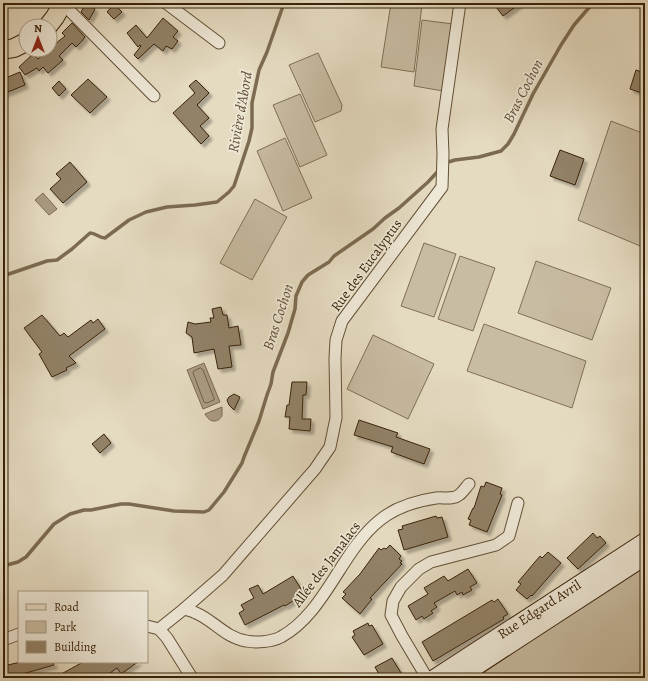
<svg xmlns="http://www.w3.org/2000/svg" width="648" height="681" viewBox="0 0 648 681" font-family="Alegreya,serif">
<defs>
<filter id="shadow"><feDropShadow dx="3.5" dy="3.5" stdDeviation="1" flood-color="#0004"/></filter>
</defs>
<rect width="100%" height="100%" fill="#e5dbc1"/>
<filter id="stains"><feTurbulence type="fractalNoise" baseFrequency=".005" numOctaves="4"/><feColorMatrix values="0 0 0 0 .2 0 0 0 0 .09 0 0 0 0 .02 0 0 0 .5 -.17"/></filter>
<radialGradient id="worn" r=".72"><stop offset=".6" stop-color="#630" stop-opacity="0"/><stop offset="1" stop-color="#630" stop-opacity=".3"/></radialGradient>
<!-- green -->
<g fill="#c8bca2" stroke="#806f55">
<path d="M391 3H410L422 5 414 72 381 67Z"/>
<path d="M422 20 453 24 443 91 414 86Z"/>
<path d="M318 53 342 105 341 111 315 122 289 65Z"/>
<path d="M300 94 327 155 300 167 273 105Z"/>
<path d="M611 121 645 134V248L578 220Z"/>
<path d="M285 138 312 198 283 211 257 151Z"/>
<path d="M255 199 287 217 252 280 220 263Z"/>
<path d="M424 243 456 254 434 317 401 306Z"/>
<path d="M460 256 495 268 473 331 438 319Z"/>
<path d="M536 261 611 288 592 340 518 313Z"/>
<path d="M484 324 586 361 572 408 467 371Z"/>
<path d="M373 335 434 364 408 419 347 389Z"/>
<path d="M645 564V678H476Z"/>
</g>
<!-- water -->
<g fill="#aa9c82" stroke="#7c6b51">
<path d="M43 193 57 209 49 215 35 200Z"/>
<path d="M204 363 220 402 203 409 187 370Z"/>
<path d="M222 407V416C217 424 209 422 205 414Z"/>
</g>
<g fill="none" stroke-linecap="round" stroke-linejoin="round">
<!-- shore -->
<path stroke="#715f45" stroke-width="1" d="M201 368 203 370 214 398V400L207 403 204 402 193 373 194 371Z"/>
<!-- stream -->
<g stroke="#7c6b51" stroke-width="3.5">
<path d="M445 163 455 160 479 157 501 151 508 144 514 134 533 94 561 45 574 25 593 3"/>
<path d="M3 276 47 261 57 260 72 249 90 233C96 233 99 238 105 238L129 220 146 212 167 207 195 205 217 202 229 192 234 186 249 141 252 128V103L259 70 267 52 284 3"/>
<path d="M3 566 18 562 26 557 54 524 70 514 84 510H91L121 504H129L174 511 204 512 209 510 224 492 242 463 244 457 259 421 267 395 271 384 273 372 288 333 295 309 296 296 302 282 308 275 329 262 334 256 373 229 385 218 399 208 428 182 440 169"/>
</g>
</g>
<!-- building -->
<g fill="#928268" stroke="#382208" filter="url(#shadow)">
<path d="M86 3 95 9 89 20 81 12Z"/>
<path d="M493 3H521L503 16Z"/>
<path d="M114 4 122 12 114 19 107 12Z"/>
<path d="M163 18 178 31 173 37 178 41 172 49 166 46 163 51 154 44 138 59 134 55 141 46 140 45 138 47 127 33 136 25 147 38Z"/>
<path d="M72 23 85 37 82 41 76 47 72 43 59 56 63 60 48 73 43 67 39 71 37 68 25 75 19 67 33 54 38 59 48 50H50V48L65 36 62 33Z"/>
<path d="M636 70 645 73V94L630 89Z"/>
<path d="M20 72 25 85 3 94V79Z"/>
<path d="M88 79 107 97 90 113 71 95Z"/>
<path d="M196 80 209 93 197 105 209 118 200 126 209 136 201 144 173 113 195 93 189 86Z"/>
<path d="M59 81 66 89 59 96 52 88Z"/>
<path d="M560 150 584 159 575 185 550 176Z"/>
<path d="M70 162 87 182 63 203 50 189 61 179 56 174Z"/>
<path d="M221 307 223 315H227L229 328 238 326 241 345 229 346 232 367 218 369 214 349 194 353 192 337 186 333 188 322 195 324 211 322 210 318H214L212 309Z"/>
<path d="M42 315 60 336 64 333 68 337 91 320 93 323 98 319 105 329 69 356 76 363 66 368 67 370 52 377 39 354 42 352 24 328Z"/>
<path d="M292 382H307L306 395H303L302 419H311L310 431 289 429 290 417H285L287 405H289Z"/>
<path d="M234 394 240 397 234 410 229 405 227 400 229 397Z"/>
<path d="M359 420 398 433 396 437 430 449 424 464 391 452 393 447 354 435Z"/>
<path d="M104 434 111 443 100 453 92 444Z"/>
<path d="M486 482 502 488 500 494 502 495 487 532 469 525 471 520 468 519 473 508H474L481 486 484 487Z"/>
<path d="M436 516 437 518 442 517 448 537 404 550 398 530 403 529 402 526Z"/>
<path d="M593 533 597 538 600 536 606 543 578 569 567 558Z"/>
<path d="M390 545 401 556 399 559 402 561 400 563 402 564 370 598 372 599 360 614 342 598 346 594 343 592 360 574 379 548 381 550 384 548 386 549Z"/>
<path d="M548 552 561 563 532 596 531 595 527 599 516 590 521 584 518 582 540 556 542 558Z"/>
<path d="M468 569 477 583 470 587 472 590 463 595 462 592 457 595 455 591 434 603 437 607 431 611 433 613 424 619 422 616 416 620 408 606 428 594 424 588 444 576 448 581Z"/>
<path d="M293 576 304 594 285 606 284 605 245 625 239 613 244 610 241 605 254 598 249 589 258 585 263 594Z"/>
<path d="M498 599 508 614 503 617 504 619 433 661 422 642 492 600 494 602Z"/>
<path d="M368 623 369 626 372 625 383 644 364 655 352 637 355 635 353 631Z"/>
<path d="M392 658 404 678H381L375 667Z"/>
<path d="M21 662H53L54 665 19 675V678H3V666Z"/>
<path d="M83 662H138L121 674 117 668 103 678H54Z"/>
</g>
<g fill="none" stroke-linecap="round" stroke-linejoin="round">
<defs>
<g id="street">
<path d="M62 3 154 96"/>
<path d="M166 3 219 43"/>
<path d="M184 609C188 610 192 611 196 613 213 620 226 638 246 641 256 643 271 642 281 637 326 612 341 551 380 520 396 507 416 501 436 498 443 497 453 500 459 495 463 492 466 487 469 484"/>
<path d="M147 626 159 629 167 638 192 678"/>
<path d="M159 629 184 609 223 575 315 469 330 447 336 418 335 358 336 340 342 321 442 187 443 154 442 129 460 3"/>
<path d="M3 640 19 634"/>
<path d="M427 678 402 636 391 615 393 601 401 587 419 569 431 562 496 545 509 536 518 503"/>
</g>
<g id="secondary">
<path d="M434 678 645 541"/>
<path d="M459 678 645 557"/>
</g>
<g id="primary">
<path d="M48 26 55 17 63 3"/>
<path d="M3 50 14 48 26 42"/>
</g>
</defs>
<!-- street casing -->
<use href="#street" stroke="#635036" stroke-width="13"/>
<!-- secondary casing -->
<use href="#secondary" stroke="#382208" stroke-width="18"/>
<!-- primary casing -->
<use href="#primary" stroke="#382208" stroke-width="20"/>
<!-- street -->
<use href="#street" stroke="#eee8d7" stroke-width="11"/>
<!-- secondary -->
<use href="#secondary" stroke="#eee8d7" stroke-width="16"/>
<!-- primary -->
<use href="#primary" stroke="#e5dbc1" stroke-width="18"/>
</g>
<g text-anchor="middle" stroke-width="3.5" stroke-linejoin="round" paint-order="stroke">
<!-- street labels -->
<g font-size="14" fill="#382208" stroke="#eee8d7">
<text transform="translate(366 265) rotate(-54)" y="5">Rue des Eucalyptus</text>
<text transform="translate(326 564) rotate(-53)" y="5">Allée des Jamalacs</text>
<text transform="translate(539 609) rotate(-33)" y="5">Rue Edgard Avril</text>
</g>
<!-- water labels -->
<g font-size="15" font-style="italic" fill="#604d33" stroke="#eee8d7">
<text transform="translate(523 91) rotate(-63)" y="5">Bras Cochon</text>
<text transform="translate(240 112) rotate(-80)" y="5">Rivière d'Abord</text>
<text transform="translate(278 317) rotate(-72)" y="5">Bras Cochon</text>
</g>
</g>
<!-- margin -->
<rect width="648" height="681" fill="none" stroke="#e5dbc1" stroke-width="16"/>
<rect x="4" y="4" width="640" height="673" fill="none" stroke="#382208" stroke-width="2"/>
<rect x="8" y="8" width="632" height="665" fill="none" stroke="#382208"/>
<!-- legend -->
<rect x="18" y="591" width="130" height="72" fill="#eee8d7" stroke="#a59984"/>
<rect x="26" y="604" width="20" height="6" fill="#e5dbc1" stroke="#a59984"/>
<text x="54" y="611" font-size="12" fill="#382208">Road</text>
<rect x="26" y="621" width="20" height="12" fill="#c8bca2" stroke="#a59984"/>
<text x="54" y="631" font-size="12" fill="#382208">Park</text>
<rect x="26" y="641" width="20" height="12" fill="#928268" stroke="#a59984"/>
<text x="54" y="651" font-size="12" fill="#382208">Building</text>
<!-- north arrow -->
<g transform="translate(38 38)"><circle r="19" fill="#eee8d7" stroke="#a59984"/>
<path d="M0-3L7 15L0 10L-7 15Z" fill="#8f2418"/>
<text y="-6" font-size="11" font-weight="bold" text-anchor="middle" fill="#382208">N</text>
</g>
<rect width="100%" height="100%" filter="url(#stains)"/>
<rect width="100%" height="100%" fill="url(#worn)"/>
</svg>
